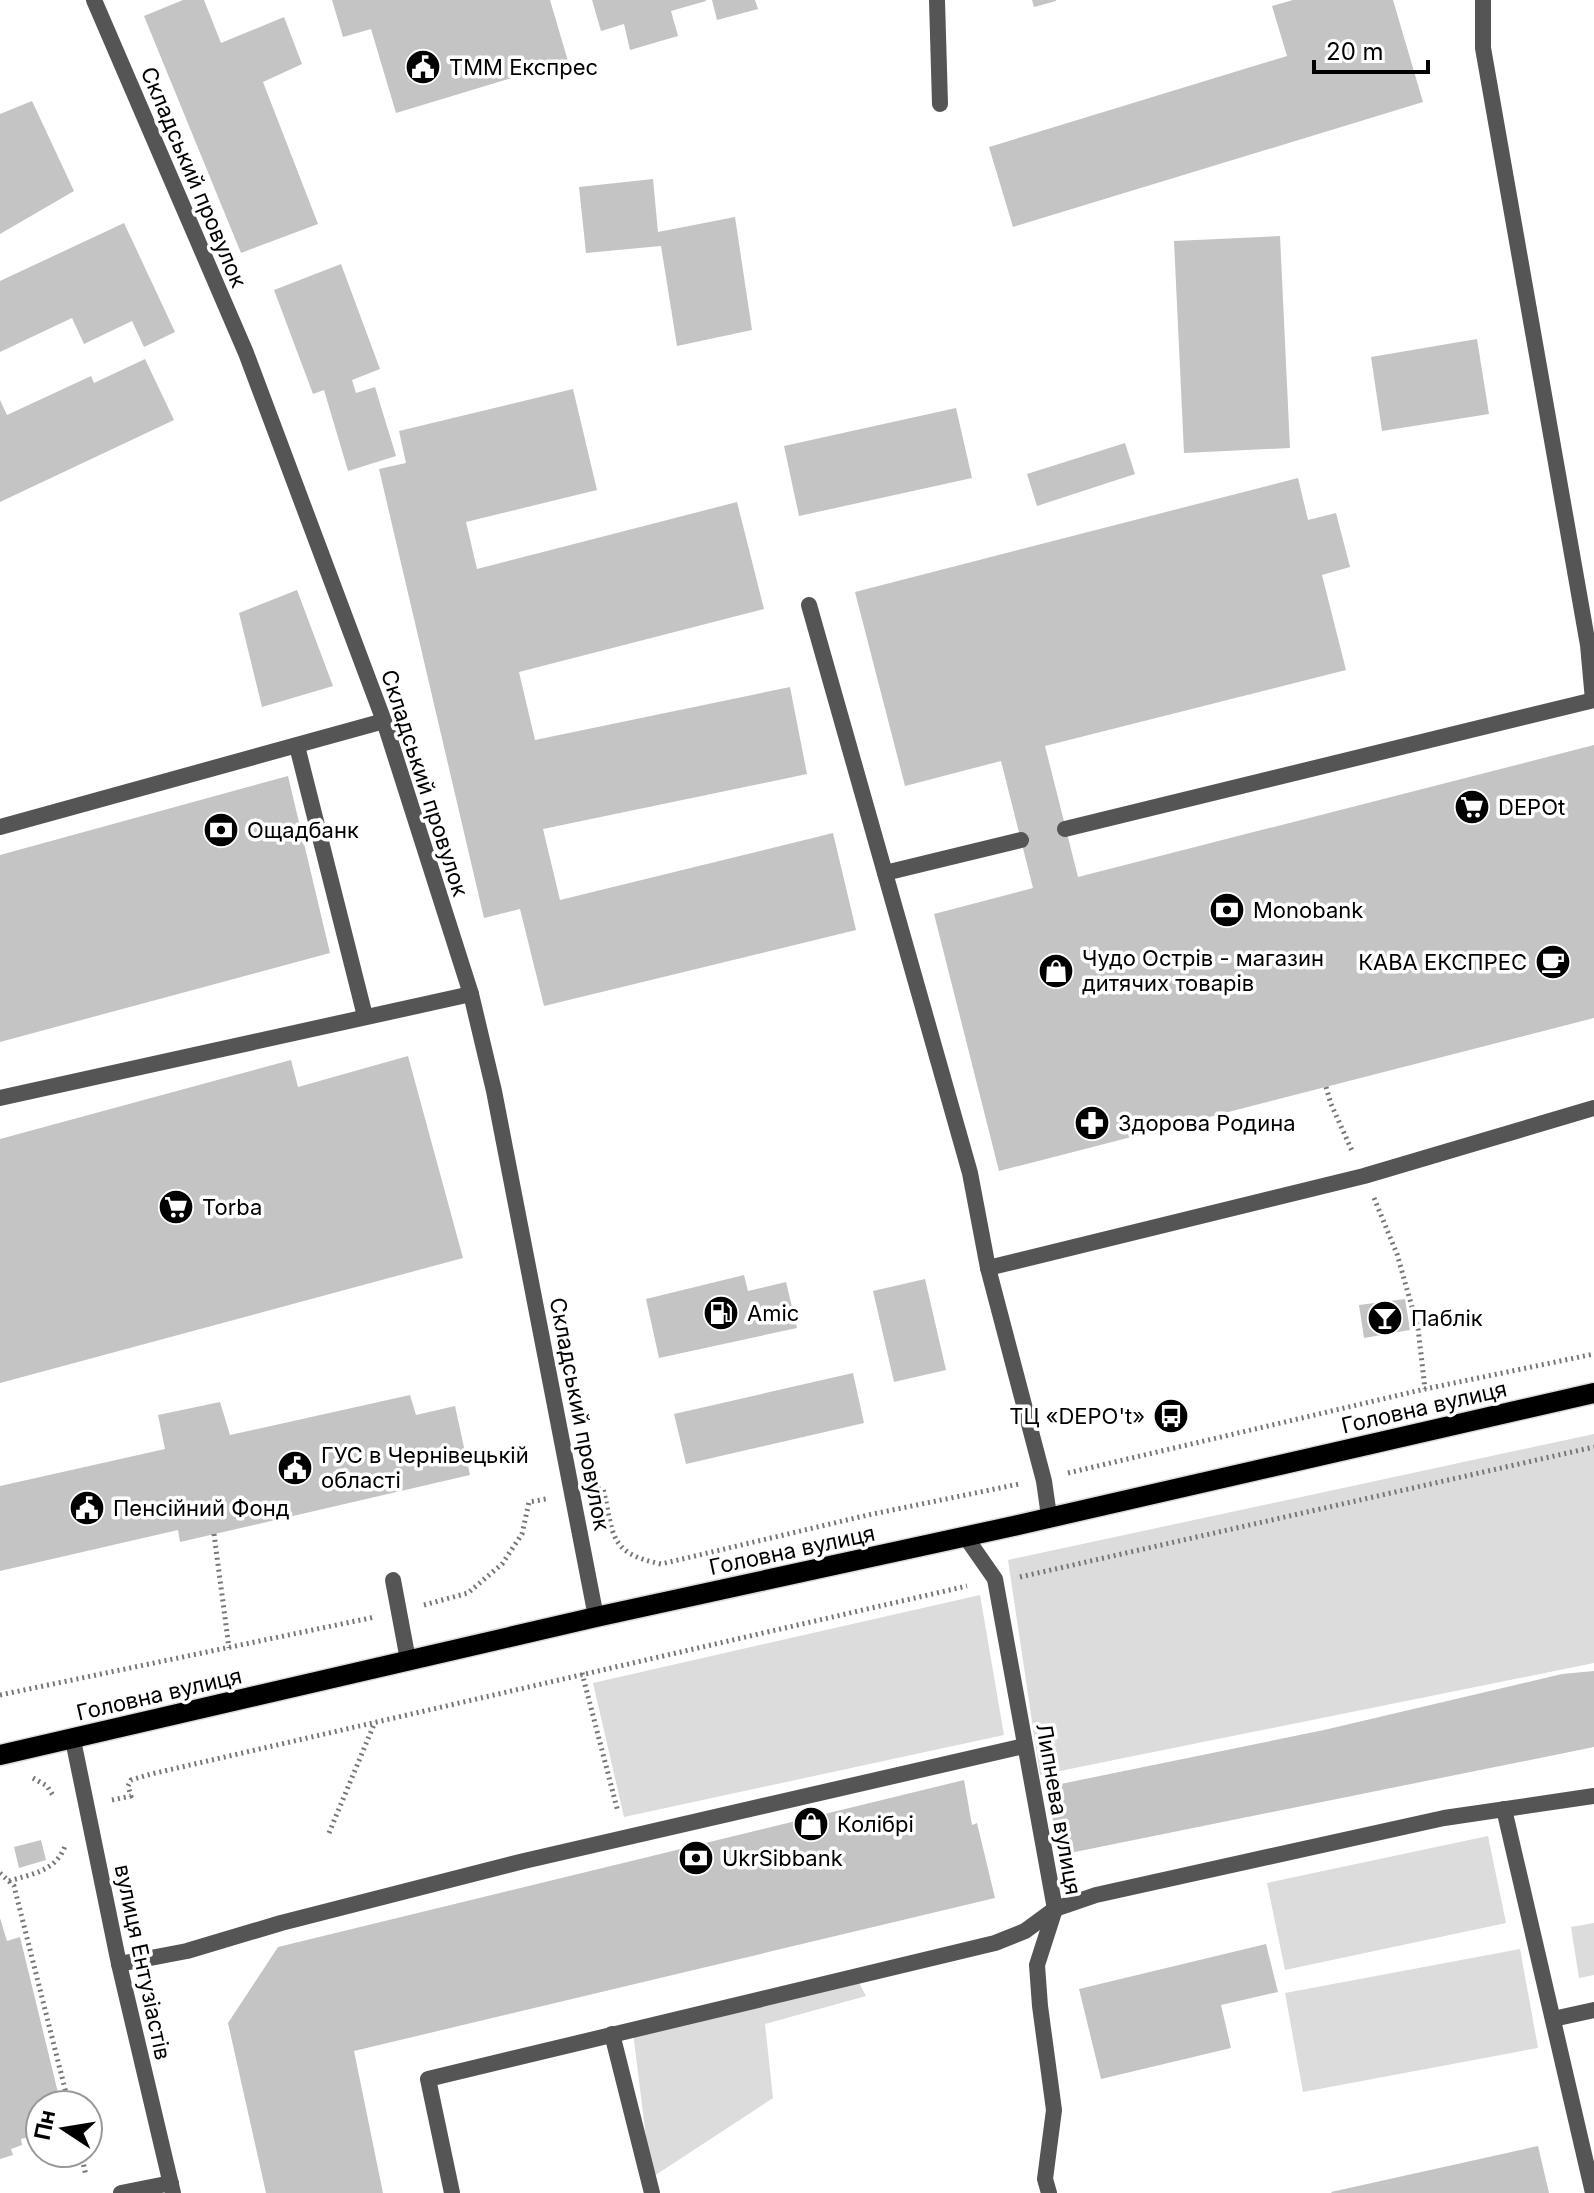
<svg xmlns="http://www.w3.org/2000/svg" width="1594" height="2193" viewBox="0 0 1594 2193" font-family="Inter,sans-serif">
<rect width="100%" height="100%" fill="#fff"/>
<!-- green -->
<g fill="#dcdcdc">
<path d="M1594 1434V1663L1040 1775 1008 1560Z"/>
<path d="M980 1595 1004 1735 624 1817 593 1683Z"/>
<path d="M1488 1836 1506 1923 1285 1970 1267 1883Z"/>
<path d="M1594 1923V1975L1579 1978 1571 1927Z"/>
<path d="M1520 1949 1538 2048 1303 2092 1285 1993Z"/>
<path d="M856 1977 866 1996 765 2024 773 2098 651 2178 633 2032Z"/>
</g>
<!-- building -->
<g fill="#c4c4c4">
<path d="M183 0H204L221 43 284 17 302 64 263 82 318 224 241 253 144 16Z"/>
<path d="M332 0H550L568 61 396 113 371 29 343 37Z"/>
<path d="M592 0H706V1L671 11 678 36 630 50 624 24 601 31Z"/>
<path d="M712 0H755L758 9 717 20Z"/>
<path d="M1032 0H1056V1L1034 7Z"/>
<path d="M1293 0H1393L1423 102 1013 227 989 147 1287 56 1272 6Z"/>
<path d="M32 101 74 191 0 234V114Z"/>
<path d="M653 179 658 232 735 217 752 330 677 346 661 246 586 253 579 187Z"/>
<path d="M124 223 175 332 144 347 132 321 84 344 72 318 0 352V281Z"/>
<path d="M1280 236 1290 448 1184 453 1174 241Z"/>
<path d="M341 264 380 369 352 380 356 393 375 387 396 456 348 471 324 390 313 394 274 290Z"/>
<path d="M1477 339 1489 414 1382 431 1371 357Z"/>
<path d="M145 359 174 420 0 502V400L7 415 91 376 94 383Z"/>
<path d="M573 389 597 490 466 522 477 569 737 502 764 609 519 672 535 740 790 687 807 774 543 829 560 900 833 833 856 930 544 1006 520 909 484 918 379 469 406 463 399 431Z"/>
<path d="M956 408 972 478 799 516 784 446Z"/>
<path d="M1125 443 1135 474 1037 506 1027 474Z"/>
<path d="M1298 478 1308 520 1336 513 1350 567 1322 575 1346 670 1045 746 1078 877 1594 745V1018L999 1171 934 914 1033 888 1001 761 905 786 855 592Z"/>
<path d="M297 590 333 686 262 707 239 613Z"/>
<path d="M288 776 330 953 0 1042V855Z"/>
<path d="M408 1056 463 1258 0 1383V1139L291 1060 298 1087Z"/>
<path d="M744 1275 748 1291 786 1282 797 1328 659 1358 646 1299Z"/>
<path d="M925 1279 946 1370 894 1382 873 1291Z"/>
<path d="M1405 1299 1410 1330 1364 1338 1359 1305Z"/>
<path d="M853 1373 864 1423 686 1464 674 1414Z"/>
<path d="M410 1395 416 1415 455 1406 470 1475 180 1542 178 1530 0 1571V1486L165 1449 158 1415 220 1402 230 1435Z"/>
<path d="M1594 1671V1747L1060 1855 1046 1787 1324 1730 1562 1674Z"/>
<path d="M964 1780 972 1825 977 1823 995 1898 354 2051 383 2193H266L228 2023 278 1947Z"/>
<path d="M41 1840 46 1860 19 1868 14 1847Z"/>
<path d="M0 1918 7 1941 20 1937 61 2105H40V2150L35 2151 32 2136 21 2139 22 2145 11 2149 13 2155 0 2159Z"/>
<path d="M1266 1944 1278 1992 1221 2005 1231 2048 1101 2079 1079 1989Z"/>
<path d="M1538 2146 1549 2193H1332L1331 2192Z"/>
</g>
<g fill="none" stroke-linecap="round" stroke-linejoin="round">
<defs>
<path id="primary" d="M0 1755 596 1617 1009 1527 1594 1393"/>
</defs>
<!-- primary casing -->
<use href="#primary" stroke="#dbdbdb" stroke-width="23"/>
<!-- path -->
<g stroke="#777" stroke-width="5" stroke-dasharray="2 4" stroke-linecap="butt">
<path d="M1326 1087 1331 1104 1353 1153"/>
<path d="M1374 1198 1397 1254 1418 1328 1425 1389"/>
<path d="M1068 1473 1425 1389 1594 1354"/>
<path d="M599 1489 603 1488C614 1535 608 1553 661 1564L868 1515 1019 1484"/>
<path d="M214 1534 229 1648"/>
<path d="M1020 1577 1594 1447"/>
<path d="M424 1605 468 1593 502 1564 522 1534 529 1502 546 1499"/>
<path d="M582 1673 618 1812"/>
<path d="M0 1695 375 1617"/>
<path d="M33 1778 47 1786 54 1797"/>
<path d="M112 1800 131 1796 128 1786 131 1780 151 1774 967 1586"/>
<path d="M329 1833 375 1722"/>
<path d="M0 1873 14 1886 69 2105"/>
<path d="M9 1881C32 1874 56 1871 65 1846"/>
<path d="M81 2153 86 2176"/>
</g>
<!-- service -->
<g stroke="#555" stroke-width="16">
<path d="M937 0 940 104"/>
<path d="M1483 0V48L1588 645 1593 700"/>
<path d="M809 605 970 1173 988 1268 1044 1481 1049 1516"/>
<path d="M297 746 365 1016"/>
<path d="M0 827 384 721"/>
<path d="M1065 829 1594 700"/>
<path d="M885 873 1021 840"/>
<path d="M0 1098 471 994"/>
<path d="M988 1268 1364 1176 1594 1108"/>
<path d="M393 1580 408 1660"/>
<path d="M1504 1809 1593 2193"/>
<path d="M119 1964 187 1951 281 1923 524 1861 1024 1746"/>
<path d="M1553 2019 1594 2010"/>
<path d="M612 2034 652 2193"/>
<path d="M121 2193 171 2183"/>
<path d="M452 2193 428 2079 995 1943 1025 1931 1055 1909 1096 1895 1444 1818 1594 1796"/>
</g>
<!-- minor -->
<g stroke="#555" stroke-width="16">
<path d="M94 0 246 353 384 721 471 994 494 1091 596 1617"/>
<path d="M965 1536 995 1579 1055 1909 1037 1965 1040 2006 1054 2110 1045 2179 1049 2193"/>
<path d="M73 1740 119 1964 173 2193"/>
</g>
<!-- primary -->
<use href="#primary" stroke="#000" stroke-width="20"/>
</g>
<!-- icons -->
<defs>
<symbol id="civic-disc" viewBox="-11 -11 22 22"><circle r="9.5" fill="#000" stroke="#fff"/><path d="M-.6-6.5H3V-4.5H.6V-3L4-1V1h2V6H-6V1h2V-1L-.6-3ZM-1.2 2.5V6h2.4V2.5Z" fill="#fff"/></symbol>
<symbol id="supermarket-disc" viewBox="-11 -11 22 22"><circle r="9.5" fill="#000" stroke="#fff"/><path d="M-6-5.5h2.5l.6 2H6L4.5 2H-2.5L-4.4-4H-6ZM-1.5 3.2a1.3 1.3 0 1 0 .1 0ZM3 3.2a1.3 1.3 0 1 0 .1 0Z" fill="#fff"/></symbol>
<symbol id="bank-disc" viewBox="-11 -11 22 22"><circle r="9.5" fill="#000" stroke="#fff"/><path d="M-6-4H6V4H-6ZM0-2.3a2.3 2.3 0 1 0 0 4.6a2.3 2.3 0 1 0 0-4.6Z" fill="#fff"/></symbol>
<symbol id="cafe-disc" viewBox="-11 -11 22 22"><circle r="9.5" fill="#000" stroke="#fff"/><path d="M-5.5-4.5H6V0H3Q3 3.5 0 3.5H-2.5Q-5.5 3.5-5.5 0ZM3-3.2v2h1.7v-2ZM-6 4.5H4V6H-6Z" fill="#fff"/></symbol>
<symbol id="shop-disc" viewBox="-11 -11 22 22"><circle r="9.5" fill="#000" stroke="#fff"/><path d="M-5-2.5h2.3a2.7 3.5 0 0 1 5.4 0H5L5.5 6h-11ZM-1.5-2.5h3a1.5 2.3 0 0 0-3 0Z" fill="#fff"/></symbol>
<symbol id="pharmacy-disc" viewBox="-11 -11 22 22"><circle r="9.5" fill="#000" stroke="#fff"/><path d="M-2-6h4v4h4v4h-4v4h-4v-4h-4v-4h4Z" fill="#fff"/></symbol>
<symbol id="fuel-disc" viewBox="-11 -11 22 22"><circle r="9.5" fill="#000" stroke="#fff"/><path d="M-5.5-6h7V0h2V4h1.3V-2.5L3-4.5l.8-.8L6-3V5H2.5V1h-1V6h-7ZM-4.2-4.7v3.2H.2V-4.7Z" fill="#fff"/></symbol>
<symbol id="bar-disc" viewBox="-11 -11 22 22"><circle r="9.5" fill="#000" stroke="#fff"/><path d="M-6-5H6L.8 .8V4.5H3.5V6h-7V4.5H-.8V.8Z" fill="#fff"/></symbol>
<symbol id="bus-disc" viewBox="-11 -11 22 22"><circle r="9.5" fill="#000" stroke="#fff"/><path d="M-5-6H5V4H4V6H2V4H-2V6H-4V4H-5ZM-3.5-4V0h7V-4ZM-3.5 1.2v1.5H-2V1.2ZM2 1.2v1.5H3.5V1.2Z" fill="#fff"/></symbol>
</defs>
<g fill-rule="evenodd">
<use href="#civic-disc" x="403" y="47" width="40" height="40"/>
<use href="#supermarket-disc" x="1452" y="787" width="40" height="40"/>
<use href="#bank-disc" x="201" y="810" width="40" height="40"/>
<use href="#bank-disc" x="1207" y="890" width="40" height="40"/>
<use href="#cafe-disc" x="1533" y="942" width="40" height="40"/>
<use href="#shop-disc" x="1036" y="951" width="40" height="40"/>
<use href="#pharmacy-disc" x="1072" y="1103" width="40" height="40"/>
<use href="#supermarket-disc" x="156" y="1187" width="40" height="40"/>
<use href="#fuel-disc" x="701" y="1293" width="40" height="40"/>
<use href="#bar-disc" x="1365" y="1298" width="40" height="40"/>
<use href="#bus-disc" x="1151" y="1396" width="40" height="40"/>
<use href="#civic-disc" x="275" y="1448" width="40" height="40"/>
<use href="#civic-disc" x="67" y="1488" width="40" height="40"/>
<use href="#shop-disc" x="791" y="1804" width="40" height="40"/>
<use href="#bank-disc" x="676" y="1838" width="40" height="40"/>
</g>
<g text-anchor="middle" stroke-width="7" stroke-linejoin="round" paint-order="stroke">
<!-- poi labels -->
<g font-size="22" fill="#000" stroke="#fff" text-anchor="start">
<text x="449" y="75">ТММ Експрес</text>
<text x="1498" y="815">DEPOt</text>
<text x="247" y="838">Ощадбанк</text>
<text x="1253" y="918">Monobank</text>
<text x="1082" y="966">Чудо Острів - магазин<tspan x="1082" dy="25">дитячих товарів</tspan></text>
<text x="1527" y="970" text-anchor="end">КАВА ЕКСПРЕС</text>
<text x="1118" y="1131">Здорова Родина</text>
<text x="202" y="1215">Torba</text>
<text x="747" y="1321">Amic</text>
<text x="1411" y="1326">Паблік</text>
<text x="1145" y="1424" text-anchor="end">ТЦ «DEPO't»</text>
<text x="321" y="1463">ГУС в Чернівецькій<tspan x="321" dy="25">області</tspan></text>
<text x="113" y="1516">Пенсійний Фонд</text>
<text x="837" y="1832">Колібрі</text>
<text x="722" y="1866">UkrSibbank</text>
</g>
<!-- street labels -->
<g font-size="22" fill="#000" stroke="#fff">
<text transform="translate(194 177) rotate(67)" y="8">Складський провулок</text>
<text transform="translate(425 783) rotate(72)" y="8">Складський провулок</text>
<text transform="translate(1424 1407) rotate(-13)" y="8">Головна вулиця</text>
<text transform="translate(580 1414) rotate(79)" y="8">Складський провулок</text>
<text transform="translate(792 1550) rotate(-12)" y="8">Головна вулиця</text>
<text transform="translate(159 1694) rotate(-13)" y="8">Головна вулиця</text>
<text transform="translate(1059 1809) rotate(80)" y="8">Липнева вулиця</text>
<text transform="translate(143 1962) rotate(78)" y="8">вулиця Ентузіастів</text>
</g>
</g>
<!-- north arrow -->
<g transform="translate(64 2129) rotate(282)"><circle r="38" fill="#ffffff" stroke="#999999" stroke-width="2"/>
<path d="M0-6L14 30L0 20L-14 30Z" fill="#000000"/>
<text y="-12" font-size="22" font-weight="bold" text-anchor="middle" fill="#000000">Пн</text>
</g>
<!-- scale -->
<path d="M1314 60v12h114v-12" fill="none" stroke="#000000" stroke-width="4"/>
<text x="1326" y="60" font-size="24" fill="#000000" stroke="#ffffff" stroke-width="6" paint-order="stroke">20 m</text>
</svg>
